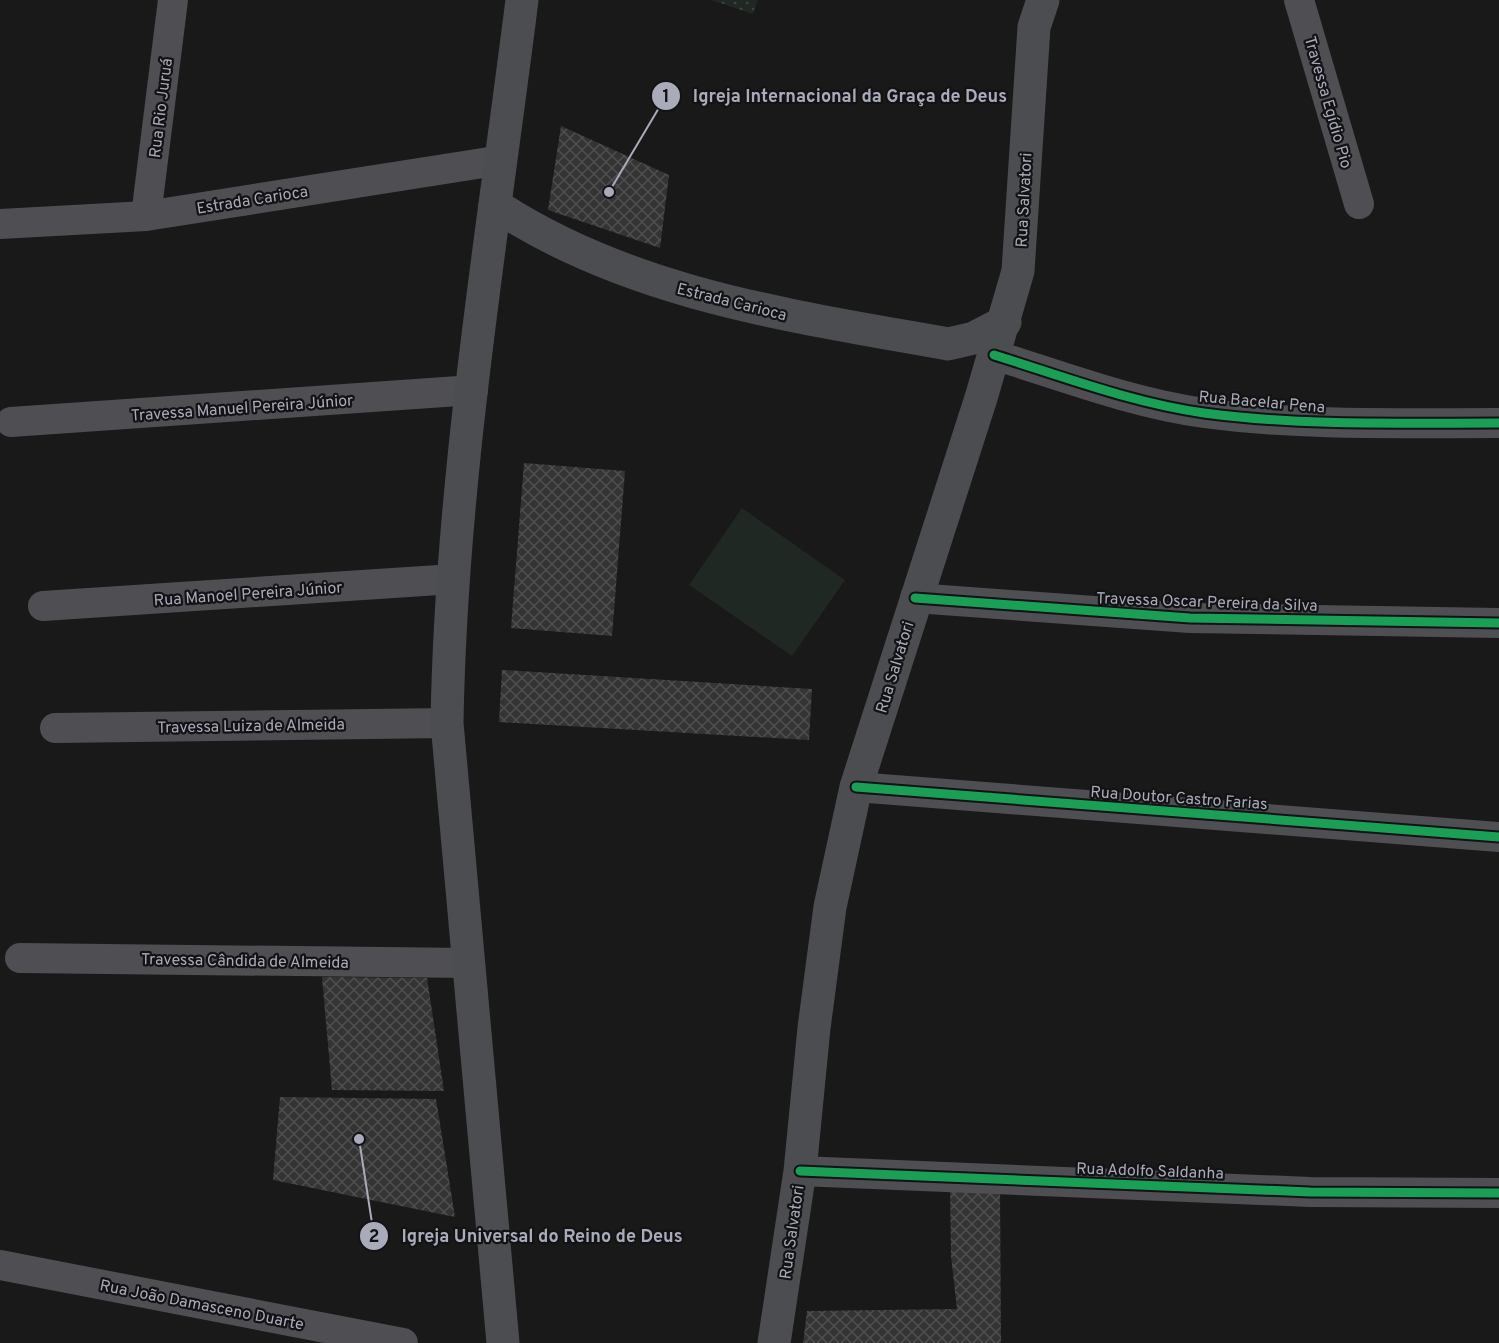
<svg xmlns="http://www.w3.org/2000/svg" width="1499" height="1343" viewBox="0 0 1499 1343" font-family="Overpass,sans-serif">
<defs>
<pattern id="grass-dots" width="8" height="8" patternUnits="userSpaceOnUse" patternTransform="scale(1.5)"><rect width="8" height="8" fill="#202823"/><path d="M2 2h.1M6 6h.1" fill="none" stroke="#3e4441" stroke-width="1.8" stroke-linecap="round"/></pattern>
<pattern id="building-cross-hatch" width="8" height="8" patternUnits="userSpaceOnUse" patternTransform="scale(1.5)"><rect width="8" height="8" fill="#343435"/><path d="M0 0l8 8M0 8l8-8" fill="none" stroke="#4f4f50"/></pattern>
</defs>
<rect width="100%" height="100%" fill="#191919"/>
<!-- grass -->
<path fill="url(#grass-dots)" d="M711 0H758L753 14Z"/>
<!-- garden -->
<path fill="#202823" d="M742 508 845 580 792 656 689 585Z"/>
<!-- building -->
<g fill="url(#building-cross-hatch)">
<path d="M561 126 669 175 660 248 548 210Z"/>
<path d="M524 463 625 471 612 636 511 628Z"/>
<path d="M502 670 812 689 809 740 499 722Z"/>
<path d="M322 977 427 978 444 1091 332 1090Z"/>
<path d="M280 1097 436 1099 455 1217 273 1180Z"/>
<path d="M950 1183 1000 1184 1001 1343H803L807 1311 957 1309 951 1256Z"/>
</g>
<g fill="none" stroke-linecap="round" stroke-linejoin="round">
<!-- street -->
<g stroke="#4f4e53" stroke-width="30">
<path d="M1299 0 1359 204"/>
<path d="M146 216 173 0"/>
<path d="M0 224 146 216 502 160"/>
<path d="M994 355C1062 376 1132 403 1204 413 1301 426 1401 423 1499 423"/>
<path d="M11 422 473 390"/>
<path d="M915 598 1190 618 1499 623"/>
<path d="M43 606 454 579"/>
<path d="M55 728 447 723"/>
<path d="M856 787 1499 837"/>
<path d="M20 958 469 963"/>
<path d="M800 1171 1310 1192 1499 1193"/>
<path d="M0 1265 403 1343"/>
</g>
<!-- secondary -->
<g stroke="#4c4d51" stroke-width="33">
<path d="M495 205C630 294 792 316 948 344L974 338 1005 322"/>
<path d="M503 1343 447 723C451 481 492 240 522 0"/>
<path d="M774 1343 800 1171 814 1028 830 907 856 787 981 398 1018 271 1034 27 1043 0"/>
</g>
<defs>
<g id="cycleway">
<path d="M994 355C1062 376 1132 403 1204 413 1301 426 1401 423 1499 423"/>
<path d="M915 598 1190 618 1499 623"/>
<path d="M856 787 1499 837"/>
<path d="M800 1171 1310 1192 1499 1193"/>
</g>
</defs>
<!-- cycleway casing -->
<use href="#cycleway" stroke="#131315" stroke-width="13"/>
<!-- cycleway -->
<use href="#cycleway" stroke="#1a9f57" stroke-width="9"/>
</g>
<g text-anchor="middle" stroke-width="4.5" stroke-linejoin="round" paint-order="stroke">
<!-- street labels -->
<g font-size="16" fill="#a9abba" stroke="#131315">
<text transform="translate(1329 102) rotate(74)" y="6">Travessa Egídio Pio</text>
<text transform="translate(160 108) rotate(-83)" y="6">Rua Rio Juruá</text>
<text transform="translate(252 199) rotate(-9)" y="6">Estrada Carioca</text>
<text transform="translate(1023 200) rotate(-87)" y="6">Rua Salvatori</text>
<text transform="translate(732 301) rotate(14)" y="6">Estrada Carioca</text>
<text transform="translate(1262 401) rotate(5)" y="6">Rua Bacelar Pena</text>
<text transform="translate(242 407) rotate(-4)" y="6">Travessa Manuel Pereira Júnior</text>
<text transform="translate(248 593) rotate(-4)" y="6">Rua Manoel Pereira Júnior</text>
<text transform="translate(1207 601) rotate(2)" y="6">Travessa Oscar Pereira da Silva</text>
<text transform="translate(894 667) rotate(-73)" y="6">Rua Salvatori</text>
<text transform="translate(251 725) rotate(-1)" y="6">Travessa Luiza de Almeida</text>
<text transform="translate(1179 797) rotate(4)" y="6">Rua Doutor Castro Farias</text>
<text transform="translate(245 960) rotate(1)" y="6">Travessa Cândida de Almeida</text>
<text transform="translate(1150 1170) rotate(2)" y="6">Rua Adolfo Saldanha</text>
<text transform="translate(791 1232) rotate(-82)" y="6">Rua Salvatori</text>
<text transform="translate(202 1304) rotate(11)" y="6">Rua João Damasceno Duarte</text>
</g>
</g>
<!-- callouts -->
<path fill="none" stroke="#a9abba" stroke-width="2" d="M609 192L666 96M359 1139L374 1236"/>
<g fill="#a9abba" stroke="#131315" stroke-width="2">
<circle cx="609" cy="192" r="6"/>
<circle cx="359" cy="1139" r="6"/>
<circle cx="666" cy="96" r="15"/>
<circle cx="374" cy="1236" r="15"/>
</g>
<g font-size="18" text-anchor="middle" font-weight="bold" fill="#111">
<text x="666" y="102">1</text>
<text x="374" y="1242">2</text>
</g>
<g font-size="18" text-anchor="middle" font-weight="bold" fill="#a9abba" stroke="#131315" stroke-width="4.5" stroke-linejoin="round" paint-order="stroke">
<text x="850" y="102">Igreja Internacional da Graça de Deus</text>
<text x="542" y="1242">Igreja Universal do Reino de Deus</text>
</g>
</svg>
